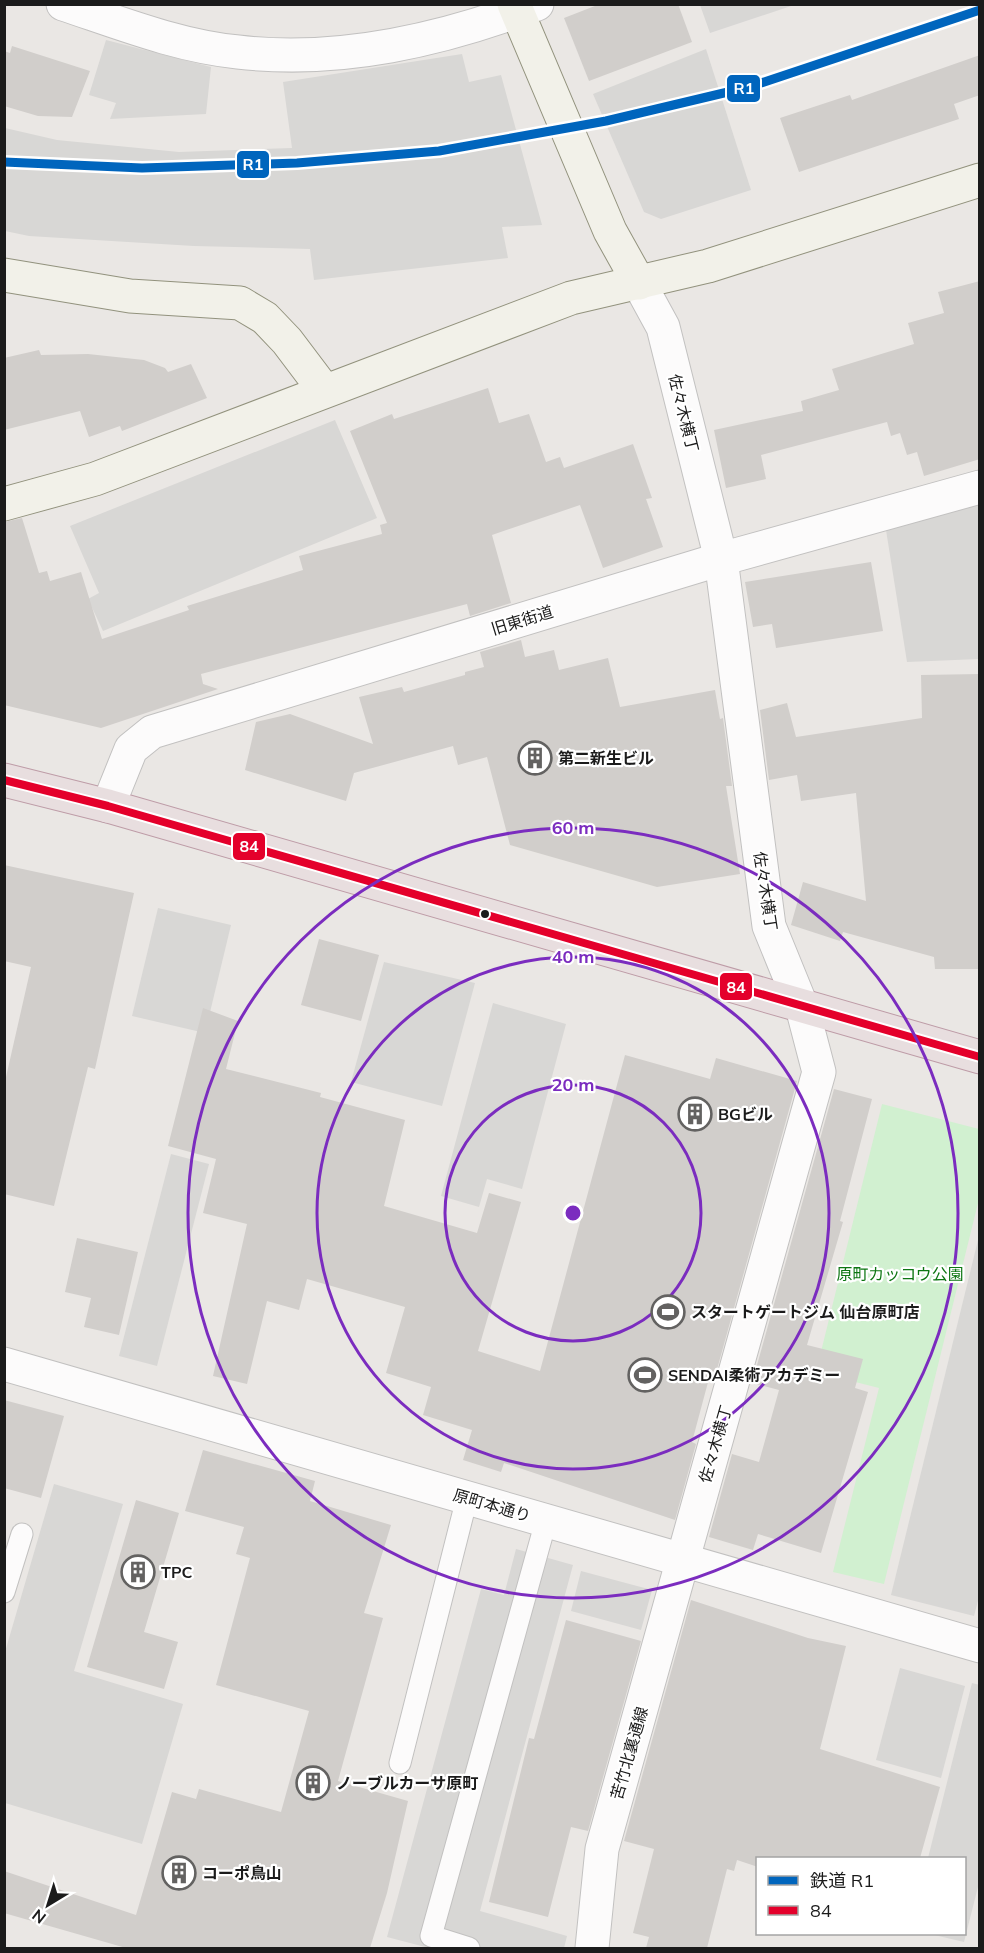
<svg xmlns="http://www.w3.org/2000/svg" width="984" height="1953" viewBox="0 0 984 1953" font-family="Mulish,'Noto Sans JP',sans-serif">
<rect width="100%" height="100%" fill="#eae7e4"/>
<!-- park -->
<path fill="#d1f0d0" d="M882 1104 979 1129V1199L884 1584 833 1572 879 1388 816 1372Z"/>
<!-- parking -->
<g fill="#d8d7d5">
<path d="M700 5V4L794 5 710 33Z"/>
<path d="M106 40 211 67 206 114 110 119 116 103 89 95Z"/>
<path d="M706 49 751 190 661 219 644 212 593 94Z"/>
<path d="M462 54 469 82 501 75 542 225 502 227 508 258 314 280 310 249 194 246 29 236 5 231V128L57 140 179 152 292 148 283 82Z"/>
<path d="M335 420 377 518 103 631 88 599 99 593 70 526Z"/>
<path d="M979 505V659L907 662 886 530Z"/>
<path d="M158 908 231 925 205 1033 132 1016Z"/>
<path d="M384 962 475 983 442 1106 351 1082Z"/>
<path d="M493 1003 566 1024 522 1189 487 1179 479 1207 441 1196Z"/>
<path d="M171 1154 209 1164 157 1366 119 1356Z"/>
<path d="M979 1236 980 1593 974 1616 891 1595Z"/>
<path d="M54 1484 123 1504 74 1671 183 1704 142 1844 5 1803V1652Z"/>
<path d="M516 1549 573 1565 480 1911 567 1936 564 1948H429L387 1937 481 1589 504 1595Z"/>
<path d="M581 1571 652 1590 641 1630 571 1611Z"/>
<path d="M900 1668 965 1686 941 1778 876 1760Z"/>
<path d="M972 1683 980 1685V1879L964 1942 930 1934H964V1858H928Z"/>
</g>
<!-- building -->
<g fill="#d1cecb">
<path d="M600 4H678L692 42 589 81 564 18Z"/>
<path d="M12 46 90 71 72 117 38 116 4 106V51L10 53Z"/>
<path d="M980 55V95L954 104 959 119 799 172 780 118 850 95 852 100Z"/>
<path d="M980 281V459L924 476 917 452 907 455 900 433 891 436 887 422 761 455 766 479 726 488 714 430 803 411 801 401 839 390 832 369 914 344 908 323 944 313 938 292Z"/>
<path d="M39 350 41 355 88 354 144 360 165 368 168 372 191 364 207 398 122 431 120 426 89 437 80 411 4 430V358Z"/>
<path d="M488 388 499 423 529 414 546 462 560 457 564 468 633 444 652 498 646 499 663 547 603 568 580 505 492 535 511 603 470 616 467 604 201 674 203 684 218 689 101 728 4 705V522L22 518 39 573 47 571 50 581 81 572 102 639 189 610 187 606 303 570 299 556 382 534 380 525 387 523 350 431 392 414 394 419Z"/>
<path d="M871 562 883 631 776 648 772 624 753 627 745 582Z"/>
<path d="M521 640 525 657 554 650 559 670 608 658 620 707 715 690 720 719 723 718 732 786H726L740 874 657 887 510 845 487 757 458 765 453 746 354 773 346 801 245 770 256 722 290 714 373 744 359 697 402 687 404 692 465 675V672L484 667 480 652Z"/>
<path d="M980 674V969H935L934 957 843 932 840 941 791 925 803 882 866 901 856 793 801 801 797 775 769 780 760 710 787 703 796 737 922 718 921 675Z"/>
<path d="M4 865 134 893 95 1069 88 1067 54 1206 4 1194V1086L31 967 4 961Z"/>
<path d="M319 939 379 955 361 1021 301 1005Z"/>
<path d="M203 1008 238 1021 226 1069 321 1093 320 1097 405 1120 384 1206 477 1233 489 1193 521 1202 478 1351 540 1371 625 1055 710 1079 716 1058 797 1081 716 1373 711 1371 692 1442 696 1444 675 1520 504 1463 501 1472 463 1460 472 1430 423 1415 431 1387 386 1373 405 1307 307 1279 299 1310 267 1301 247 1384 213 1376 247 1224 203 1213 216 1159 168 1146Z"/>
<path d="M834 1089 872 1099 840 1221 843 1222 807 1345 863 1359 855 1388 868 1392 821 1553 758 1534 753 1550 709 1537 732 1454 759 1462 779 1390 752 1383Z"/>
<path d="M77 1238 138 1252 119 1335 84 1327 91 1298 65 1292Z"/>
<path d="M4 1400 64 1416 41 1498 4 1488Z"/>
<path d="M203 1450 315 1481 310 1501 391 1525 364 1613 383 1618 338 1781 408 1801 387 1893 370 1948H126L4 1913V1871L136 1915 172 1792 196 1799 199 1789 281 1812 309 1711 216 1685 250 1558 236 1554 244 1527 185 1511Z"/>
<path d="M136 1500 179 1513 144 1632 178 1642 164 1689 87 1667Z"/>
<path d="M691 1600 808 1638 846 1646 820 1749 940 1787 920 1858H758V1867L737 1860 734 1871 727 1869 707 1948H646L649 1937 633 1933 654 1849 624 1841Z"/>
<path d="M566 1620 641 1641 588 1831 571 1827 548 1917 489 1902 529 1738 534 1739Z"/>
</g>
<g fill="none" stroke-linecap="round" stroke-linejoin="round">
<defs>
<g id="lane">
<path d="M4 1592 22 1534"/>
<path d="M400 1763 467 1498"/>
<path d="M469 1948 431 1936 546 1521"/>
</g>
<g id="street">
<path d="M63 4C120 23 178 46 238 52 340 64 442 40 537 4"/>
<path d="M108 806 131 749 152 732 721 559 980 487"/>
<path d="M4 1364 980 1646"/>
<path d="M592 1948 602 1849 819 1072 802 1007 769 926 721 559 663 327 639 283"/>
</g>
<g id="secondary">
<path d="M514 4 610 231 639 283"/>
<path d="M4 275 130 296 240 303 265 318 287 341 324 390"/>
<path d="M4 504 95 479 571 298 708 266 980 180"/>
</g>
<path id="highway" d="M4 780 108 806 980 1057"/>
</defs>
<!-- lane casing -->
<use href="#lane" stroke="#c2c1c0" stroke-width="23"/>
<!-- street casing -->
<use href="#street" stroke="#c2c1c0" stroke-width="35"/>
<!-- secondary casing -->
<use href="#secondary" stroke="#92927d" stroke-width="35"/>
<!-- highway casing -->
<use href="#highway" stroke="#be9ca7" stroke-width="35"/>
<!-- lane -->
<use href="#lane" stroke="#fcfbfb" stroke-width="21"/>
<!-- street -->
<use href="#street" stroke="#fcfbfb" stroke-width="33"/>
<!-- secondary -->
<use href="#secondary" stroke="#f2f1e9" stroke-width="33"/>
<!-- highway -->
<use href="#highway" stroke="#e8dedf" stroke-width="33"/>
<defs>
<path id="bus-1" d="M4 780 108 806 980 1057"/>
</defs>
<!-- bus-1 casing -->
<use href="#bus-1" stroke="#fff" stroke-width="12"/>
<!-- bus-1 -->
<use href="#bus-1" stroke="#e4002b" stroke-width="8"/>
<defs>
<path id="rail-1" d="M4 162 142 168 297 163 439 151 606 121 749 87 980 10"/>
</defs>
<!-- rail-1 casing -->
<use href="#rail-1" stroke="#fff" stroke-width="14"/>
<!-- rail-1 -->
<use href="#rail-1" stroke="#0065bd" stroke-width="9"/>
</g>
<!-- distance rings -->
<g fill="none" stroke="#7b2cbf" stroke-width="3">
<circle cx="573" cy="1213" r="128"/>
<circle cx="573" cy="1213" r="256"/>
<circle cx="573" cy="1213" r="385"/>
</g>
<!-- icons -->
<defs>
<symbol id="building-ring" viewBox="-11 -11 22 22"><circle r="9.5" fill="#fff" stroke="#636261" stroke-width="1.5"/><path d="M-4-6H4V6H1V3H-1V6H-4ZM-2.5-4.3h1.7v1.8h-1.7ZM.8-4.3h1.7v1.8H.8ZM-2.5-1h1.7V.8h-1.7ZM.8-1h1.7V.8H.8Z" fill="#636261"/></symbol>
<symbol id="stadium-ring" viewBox="-11 -11 22 22"><circle r="9.5" fill="#fff" stroke="#636261" stroke-width="1.5"/><path d="M0-5a6.5 5 0 1 0 0 10a6.5 5 0 1 0 0-10ZM-3.5-1.8h7v3.6h-7Z" fill="#636261"/></symbol>
</defs>
<g fill-rule="evenodd">
<use href="#building-ring" x="516" y="739" width="38" height="38"/>
<use href="#building-ring" x="676" y="1095" width="38" height="38"/>
<use href="#stadium-ring" x="649" y="1293" width="38" height="38"/>
<use href="#stadium-ring" x="626" y="1356" width="38" height="38"/>
<use href="#building-ring" x="119" y="1553" width="38" height="38"/>
<use href="#building-ring" x="294" y="1764" width="38" height="38"/>
<use href="#building-ring" x="160" y="1854" width="38" height="38"/>
</g>
<!-- markers -->
<circle fill="#1b1b1b" stroke="#fff" stroke-width="2" cx="485" cy="914" r="5"/>
<g text-anchor="middle" stroke-width="4.5" stroke-linejoin="round" paint-order="stroke">
<!-- street labels -->
<g font-size="16" fill="#1b1b1b" stroke="#fff">
<text transform="translate(684 413) rotate(76)" y="6">佐々木横丁</text>
<text transform="translate(522 620) rotate(-17)" y="6">旧東街道</text>
<text transform="translate(766 891) rotate(81)" y="6">佐々木横丁</text>
<text transform="translate(715 1444) rotate(-74)" y="6">佐々木横丁</text>
<text transform="translate(492 1505) rotate(16)" y="6">原町本通り</text>
<text transform="translate(629 1753) rotate(-74)" y="6">苦竹北裏通線</text>
</g>
<!-- poi labels -->
<g font-size="16" font-weight="bold" fill="#1b1b1b" stroke="#fff" text-anchor="start">
<text x="558" y="764">第二新生ビル</text>
<text x="718" y="1120">BGビル</text>
<text x="691" y="1318">スタートゲートジム 仙台原町店</text>
<text x="668" y="1381">SENDAI柔術アカデミー</text>
<text x="161" y="1578">TPC</text>
<text x="336" y="1789">ノーブルカーサ原町</text>
<text x="202" y="1879">コーポ鳥山</text>
</g>
<!-- park labels -->
<g font-size="16" fill="#0d7612" stroke="#fff">
<text x="900" y="1280">原町カッコウ公園</text>
</g>
</g>
<circle cx="573" cy="1213" r="9" fill="#7b2cbf" stroke="#fff" stroke-width="3"/>
<g font-size="18" text-anchor="middle" font-weight="bold" fill="#7b2cbf" stroke="#fff" stroke-width="4.5" stroke-linejoin="round" paint-order="stroke">
<text x="573" y="834">60 m</text>
<text x="573" y="963">40 m</text>
<text x="573" y="1091">20 m</text>
</g>
<g stroke="#fff" stroke-width="2">
<rect x="726" y="74" width="35" height="29" rx="6" fill="#0065bd"/>
<rect x="236" y="150" width="34" height="29" rx="6" fill="#0065bd"/>
<rect x="232" y="832" width="34" height="29" rx="6" fill="#e4002b"/>
<rect x="719" y="972" width="34" height="29" rx="6" fill="#e4002b"/>
</g>
<g font-size="16" text-anchor="middle" font-weight="bold" fill="#fff">
<text x="744" y="94">R1</text>
<text x="253" y="170">R1</text>
<text x="249" y="852">84</text>
<text x="736" y="993">84</text>
</g>
<!-- border -->
<rect width="984" height="1953" fill="none" stroke="#1b1b1b" stroke-width="12"/>
<!-- legend -->
<rect x="756" y="1857" width="210" height="78" fill="#ffffff" stroke="#a4a4a4" stroke-width="1.5"/>
<rect x="768" y="1876" width="30" height="9" fill="#0065bd" stroke="#a4a4a4" stroke-width="1.5"/>
<text x="810" y="1887" font-size="18" fill="#1b1b1b">鉄道 R1</text>
<rect x="768" y="1906" width="30" height="9" fill="#e4002b" stroke="#a4a4a4" stroke-width="1.5"/>
<text x="810" y="1917" font-size="18" fill="#1b1b1b">84</text>
<!-- north arrow -->
<g transform="translate(48 1905) rotate(218)" stroke="#ffffff" stroke-width="4.5" paint-order="stroke">
<path d="M0-4.5L10 22L0 15L-10 22Z" fill="#1b1b1b"/>
<text y="-9" font-size="16" font-weight="bold" text-anchor="middle" fill="#1b1b1b">N</text>
</g>
</svg>
